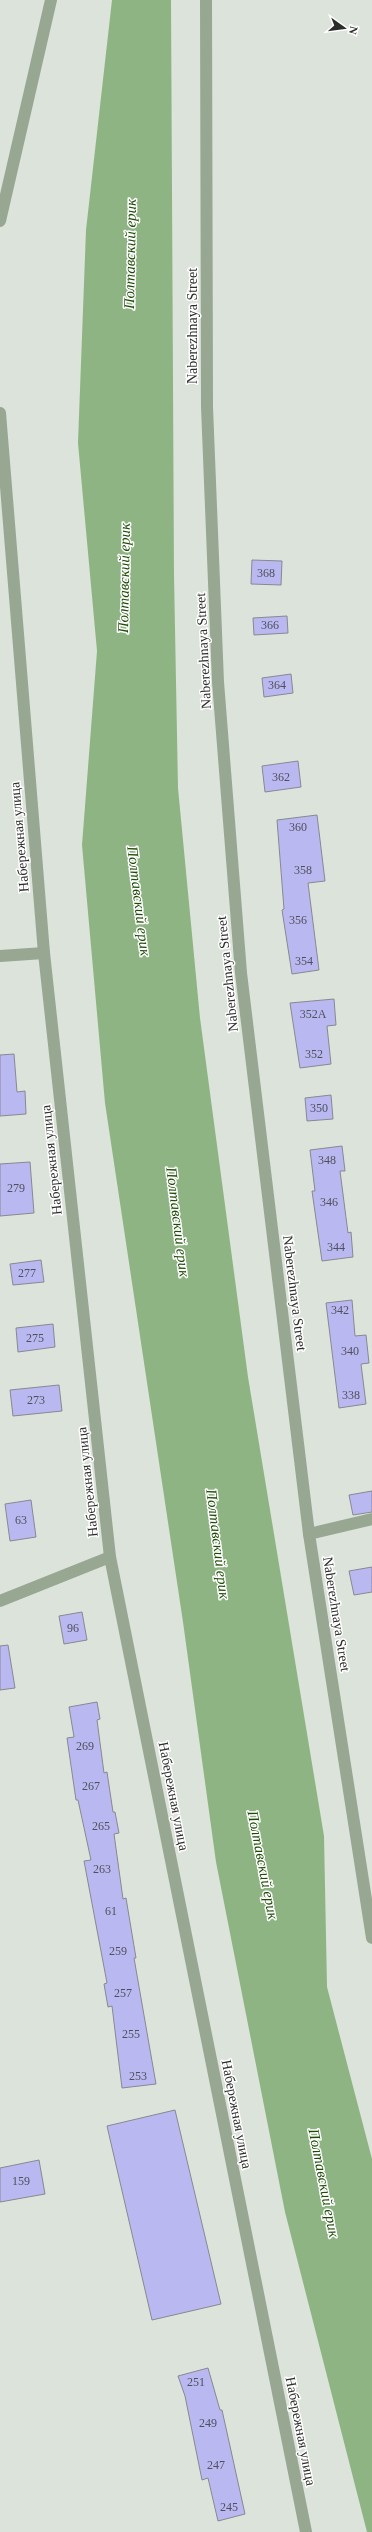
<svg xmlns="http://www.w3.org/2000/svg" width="372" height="2532" viewBox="0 0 372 2532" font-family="'Times New Roman',serif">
<rect width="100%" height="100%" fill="#dce3da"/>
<!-- water -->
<path fill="#8fb483" d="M112 0H171L174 575 178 788 200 1018 248 1377 324 1836 327 1987 372 2159V2532H367L285 2212 216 1862 183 1622 105 1103 82 845 97 651 78 443 86 230Z"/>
<!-- building -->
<g fill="#bab8f0" stroke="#888891">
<path d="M252 560 282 561 281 585 251 584Z"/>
<path d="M287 616 288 633 254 635 253 618Z"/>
<path d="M291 674 293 693 264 697 262 678Z"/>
<path d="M298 761 301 787 265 792 262 766Z"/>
<path d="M317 815 325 881 308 883 319 970 292 974 282 910 284 909 277 820Z"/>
<path d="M334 999 336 1025 327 1026 331 1064 300 1068 290 1003Z"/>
<path d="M14 1054 17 1092 25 1091 26 1114 0 1116V1055Z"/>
<path d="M331 1095 333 1119 307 1121 305 1098Z"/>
<path d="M342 1146 345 1171H340L348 1233 351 1232 353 1257 322 1261 312 1191H315L310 1150Z"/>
<path d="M30 1162 34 1213 0 1216V1164Z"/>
<path d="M41 1260 44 1282 13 1285 10 1264Z"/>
<path d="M352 1300 355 1336 366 1335 369 1363 361 1364 366 1404 339 1408 326 1303Z"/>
<path d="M53 1324 55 1347 18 1352 16 1328Z"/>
<path d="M59 1385 62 1411 13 1416 10 1390Z"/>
<path d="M372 1491V1512L353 1515 349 1495Z"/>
<path d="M31 1500 36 1537 10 1541 5 1504Z"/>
<path d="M372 1567V1592L354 1595 349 1571Z"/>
<path d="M82 1612 87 1640 64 1644 59 1616Z"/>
<path d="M8 1645 15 1688 0 1690V1646Z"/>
<path d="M97 1702 100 1719 97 1720 104 1773 107 1772 113 1812H115L119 1833 114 1834 123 1899 126 1898 136 1958H134L156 2084 122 2088 112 2006 108 2007 104 1984 107 1983 84 1861 91 1860 78 1800H76L67 1738 74 1737 69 1707Z"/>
<path d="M175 2110 221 2304 152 2320 107 2126Z"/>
<path d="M39 2160 45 2194 0 2202V2168Z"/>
<path d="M208 2368 220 2410H222L245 2514 218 2521 208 2478 202 2480 185 2396 178 2376Z"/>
</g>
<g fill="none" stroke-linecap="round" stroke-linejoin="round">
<!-- minor -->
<g stroke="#97a792" stroke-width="12">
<path d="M206 0 207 407 218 682 241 973 309 1534 372 1938"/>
<path d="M0 221 51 0"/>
<path d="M0 413 44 953 110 1557 306 2532"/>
<path d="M0 956 44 953"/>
<path d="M309 1534 372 1519"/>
<path d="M0 1601 110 1557"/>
</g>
</g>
<g text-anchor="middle" stroke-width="3" stroke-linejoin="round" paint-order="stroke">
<!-- number labels -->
<g font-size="12" fill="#4f505c">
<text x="266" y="577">368</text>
<text x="270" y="629">366</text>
<text x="277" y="689">364</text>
<text x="281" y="781">362</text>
<text x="298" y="831">360</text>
<text x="303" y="874">358</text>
<text x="298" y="924">356</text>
<text x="304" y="965">354</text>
<text x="313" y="1018">352А</text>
<text x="314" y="1058">352</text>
<text x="319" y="1112">350</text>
<text x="327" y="1164">348</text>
<text x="16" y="1192">279</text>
<text x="329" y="1206">346</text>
<text x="336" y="1251">344</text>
<text x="27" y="1277">277</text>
<text x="340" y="1314">342</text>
<text x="35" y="1342">275</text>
<text x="350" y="1355">340</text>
<text x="351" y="1399">338</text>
<text x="36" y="1404">273</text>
<text x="21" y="1524">63</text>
<text x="73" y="1632">96</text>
<text x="85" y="1750">269</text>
<text x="91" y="1790">267</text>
<text x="101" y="1830">265</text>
<text x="102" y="1873">263</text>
<text x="111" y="1915">61</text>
<text x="118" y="1955">259</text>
<text x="123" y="1997">257</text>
<text x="131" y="2038">255</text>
<text x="138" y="2080">253</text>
<text x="21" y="2185">159</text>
<text x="196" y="2386">251</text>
<text x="208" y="2427">249</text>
<text x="216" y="2469">247</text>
<text x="229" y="2511">245</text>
</g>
<!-- street labels -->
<g font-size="14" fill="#2b2d2a" stroke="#fff">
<text transform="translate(192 326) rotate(-90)" y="5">Naberezhnaya Street</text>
<text transform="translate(203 651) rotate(-93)" y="5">Naberezhnaya Street</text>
<text transform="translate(19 837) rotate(-95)" y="5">Набережная улица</text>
<text transform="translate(227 974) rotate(-96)" y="5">Naberezhnaya Street</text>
<text transform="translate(51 1160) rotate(-96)" y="5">Набережная улица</text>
<text transform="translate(295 1293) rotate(83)" y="5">Naberezhnaya Street</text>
<text transform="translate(87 1482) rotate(-96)" y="5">Набережная улица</text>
<text transform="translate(337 1614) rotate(81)" y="5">Naberezhnaya Street</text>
<text transform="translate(174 1796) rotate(79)" y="5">Набережная улица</text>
<text transform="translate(237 2114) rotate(79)" y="5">Набережная улица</text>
<text transform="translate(301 2431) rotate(79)" y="5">Набережная улица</text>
</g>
<!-- water labels -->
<g font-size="15" font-style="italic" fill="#1d4b05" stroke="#fff">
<text transform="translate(130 254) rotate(-89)" y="5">Полтавский ерик</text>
<text transform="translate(124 578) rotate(-89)" y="5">Полтавский ерик</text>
<text transform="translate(139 901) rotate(83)" y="5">Полтавский ерик</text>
<text transform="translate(178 1222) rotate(83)" y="5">Полтавский ерик</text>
<text transform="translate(218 1544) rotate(83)" y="5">Полтавский ерик</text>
<text transform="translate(263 1865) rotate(79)" y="5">Полтавский ерик</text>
<text transform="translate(324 2183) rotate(79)" y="5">Полтавский ерик</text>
</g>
</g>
<!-- north arrow -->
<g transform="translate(344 28) rotate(104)" stroke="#ffffff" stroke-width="3" paint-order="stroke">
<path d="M0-3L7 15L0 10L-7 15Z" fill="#2b2d2a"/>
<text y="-6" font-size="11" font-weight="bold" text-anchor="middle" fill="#2b2d2a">N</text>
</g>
</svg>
